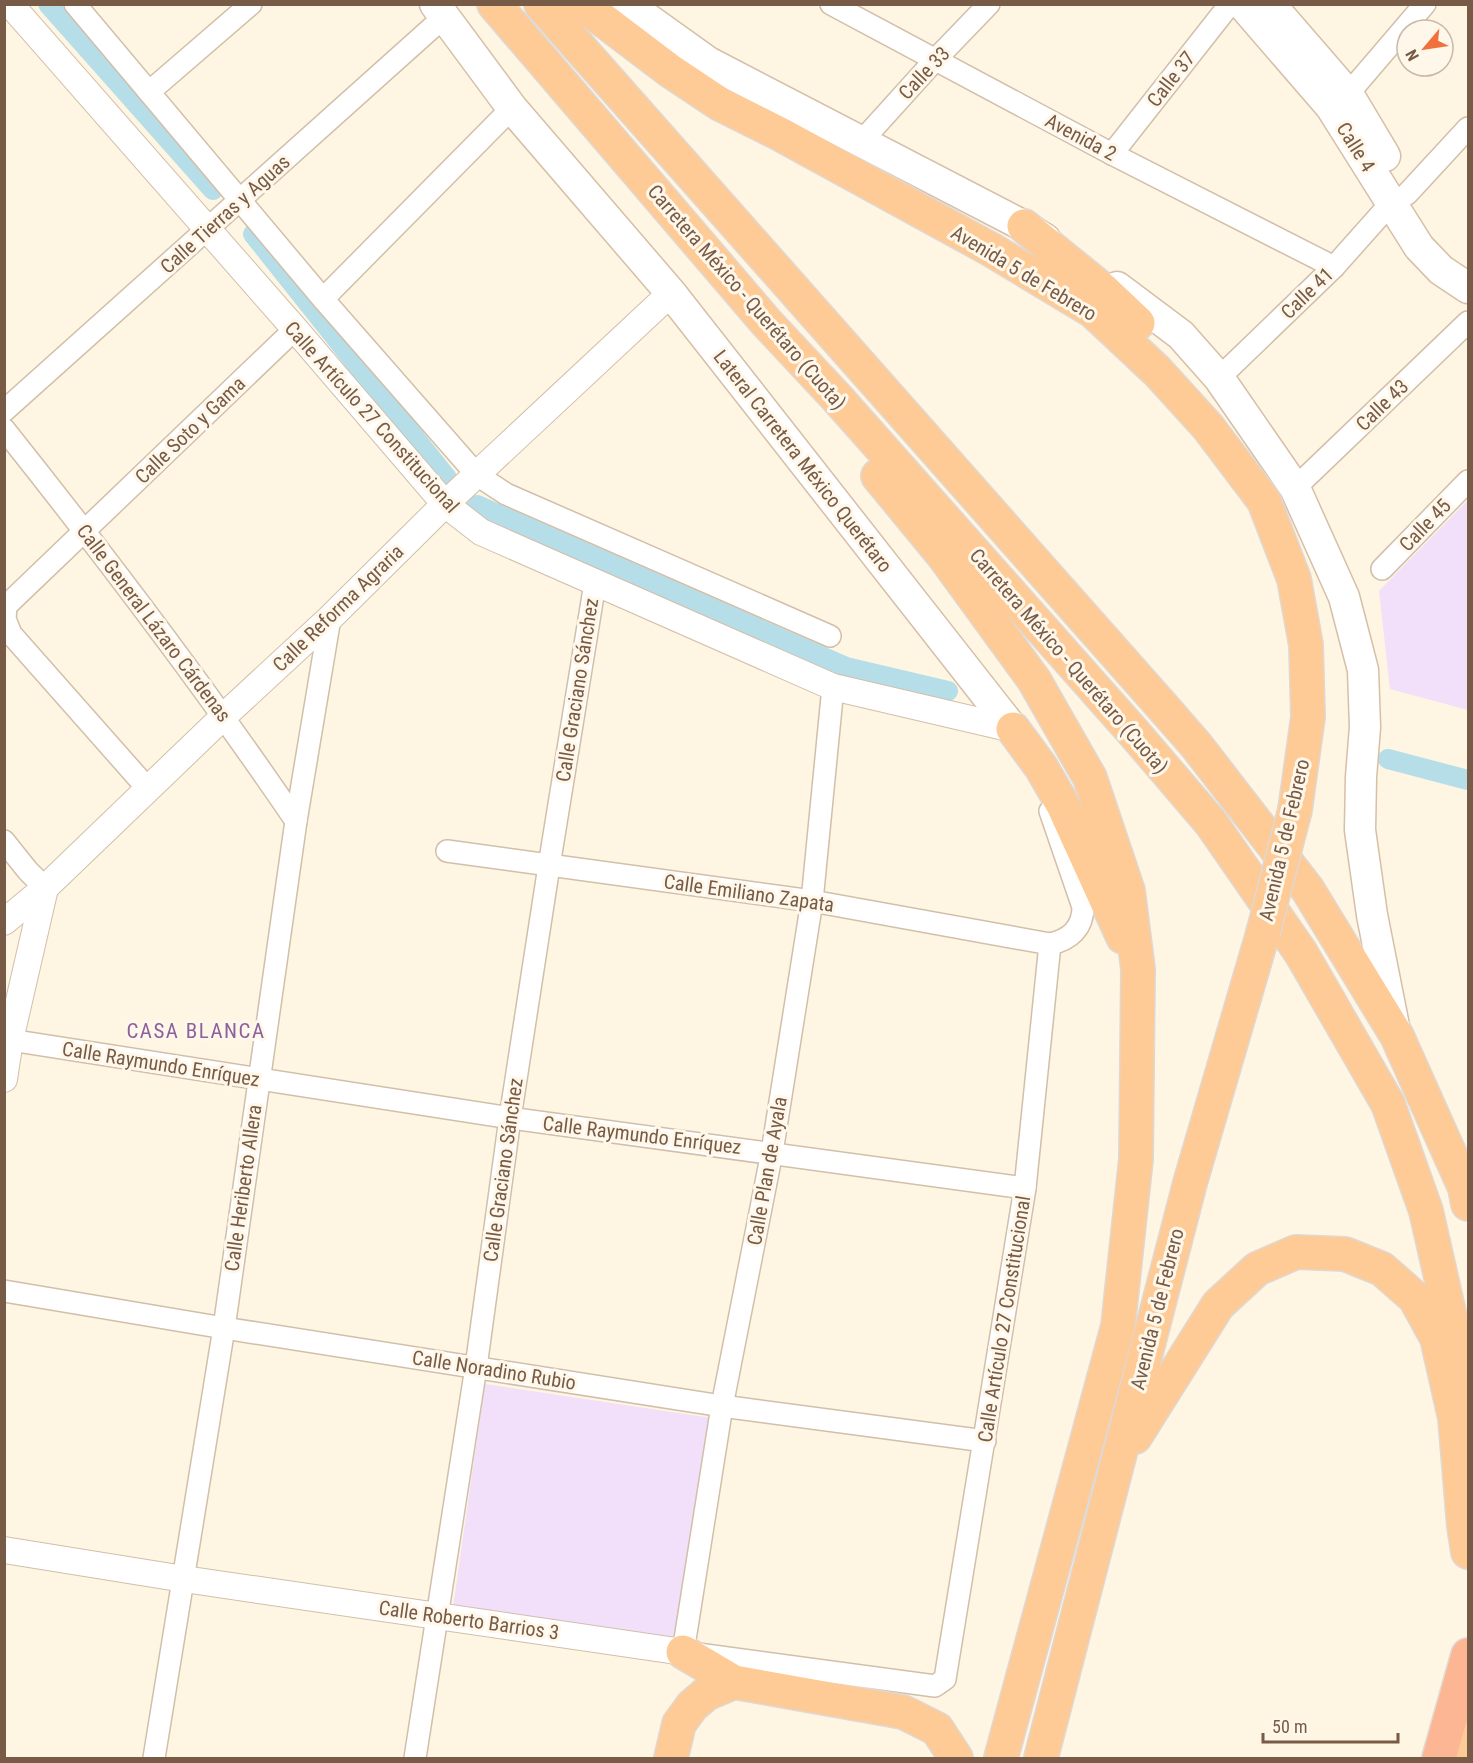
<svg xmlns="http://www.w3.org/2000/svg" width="1473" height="1763" viewBox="0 0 1473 1763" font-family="'Roboto Condensed',sans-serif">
<rect width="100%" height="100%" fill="#fef5e2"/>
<!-- education -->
<g fill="#f2dffa">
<path d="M1468 500V710L1390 689 1379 591Z"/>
<path d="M485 1384 712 1418 681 1640 453 1607Z"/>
</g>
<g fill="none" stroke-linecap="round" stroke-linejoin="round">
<!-- canal -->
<g stroke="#b5dee9" stroke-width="20">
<path d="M48 4 213 190"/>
<path d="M253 234 447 478"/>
<path d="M477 505 846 667 948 691"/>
<path d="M1388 759 1468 780"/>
</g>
<defs>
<g id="minor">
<path d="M75 4 323 299 477 475 506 494 830 636"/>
<path d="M831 4 1112 154 1334 267"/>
<path d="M149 92 251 4"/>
<path d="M1348 94 1425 4"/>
<path d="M860 143 935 60 989 4"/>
<path d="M1112 154 1230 4"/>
<path d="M1407 194 1468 128"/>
<path d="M323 299 512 108"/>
<path d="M1219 378 1334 267 1391 203"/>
<path d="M4 411 445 16"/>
<path d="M4 429C106 557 204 686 296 821"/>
<path d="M1295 488 1468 322"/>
<path d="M1382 569 1468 481"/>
<path d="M833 687 812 901 772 1152 722 1406 683 1652 935 1686 945 1679 1025 1188 1050 944"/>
<path d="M148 789 11 634 5 619 6 606 295 329"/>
<path d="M4 841 28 871 45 888"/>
<path d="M447 851 812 901 1050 944C1070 940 1083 928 1083 907L1050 811"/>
<path d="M4 1037 10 1040 510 1118 1025 1188"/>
<path d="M4 1291 224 1328 722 1406 985 1441"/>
<path d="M154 1758 224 1328 296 821 330 618"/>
<path d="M415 1758 476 1367 510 1118 549 866 595 583"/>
</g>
<g id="tertiary">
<path d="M10 4 295 329 445 504 481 532 833 687 1013 729"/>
<path d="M4 922 45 888 224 716 330 618 445 504 671 293"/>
<path d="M4 1079 10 1040 45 888"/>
<path d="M4 1550 184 1579 683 1652"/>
</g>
<g id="secondary">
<path d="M435 4 512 108 671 293 1013 729"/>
<path d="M627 4 708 62 1024 226 1045 239"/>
<path d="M1242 4 1331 107 1419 247 1441 270 1468 288"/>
<path d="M1270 4 1348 94 1385 156"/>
<path d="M1117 287 1181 335 1219 378 1295 488 1344 597 1363 670 1365 727 1361 777 1360 830 1372 915 1394 1026"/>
</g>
<g id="trunk">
<path d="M494 4 766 322 837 398 1134 733 1211 823 1301 953 1388 1104 1426 1211 1468 1396V1417"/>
<path d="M541 4 1161 705 1196 745 1308 890 1397 1036 1465 1188 1468 1204"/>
<path d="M582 4 669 70 720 104 780 134 990 249 1093 311 1157 371 1208 427 1264 501 1294 579 1306 645 1308 717 1295 810"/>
<path d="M1024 226 1102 289 1138 323"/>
<path d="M878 476 943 555 1034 680 1090 778 1128 891 1138 969 1136 1159 1118 1326 1001 1758"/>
<path d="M1013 729 1041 767 1063 805 1123 937"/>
<path d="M1135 1437 1218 1305 1257 1269 1296 1252 1345 1254 1382 1269 1415 1298 1437 1338 1455 1418 1464 1526 1468 1552"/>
<path d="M683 1652 734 1682"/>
<path d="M671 1758 679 1724 692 1706 706 1694 734 1682 903 1712 937 1729 956 1758"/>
<path d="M1041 1758 1190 1183 1263 933"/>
<path d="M1461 1758 1468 1687"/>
</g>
<path id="motorway" d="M1439 1758 1468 1655"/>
</defs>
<!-- minor casing -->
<use href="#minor" stroke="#d2bfaa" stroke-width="24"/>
<!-- tertiary casing -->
<use href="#tertiary" stroke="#d2bfaa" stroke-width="28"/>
<!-- secondary casing -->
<use href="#secondary" stroke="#d6bfa8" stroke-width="33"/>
<!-- trunk casing -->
<use href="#trunk" stroke="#dfd8d3" stroke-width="36"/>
<!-- motorway casing -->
<use href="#motorway" stroke="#dfd8d3" stroke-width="36"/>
<!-- minor -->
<use href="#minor" stroke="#fff" stroke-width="21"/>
<!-- tertiary -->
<use href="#tertiary" stroke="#fff" stroke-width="26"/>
<!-- secondary -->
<use href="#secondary" stroke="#fff" stroke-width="30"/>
<!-- trunk -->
<use href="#trunk" stroke="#feca96" stroke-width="33"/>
<!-- motorway -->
<use href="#motorway" stroke="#fdb694" stroke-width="33"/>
<defs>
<path id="trunk-bridge" d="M1263 933 1295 810"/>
</defs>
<!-- trunk-bridge casing -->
<use href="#trunk-bridge" stroke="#dfd8d3" stroke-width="36" stroke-linecap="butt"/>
<!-- trunk-bridge -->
<use href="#trunk-bridge" stroke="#feca96" stroke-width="33"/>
</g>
<g text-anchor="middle" stroke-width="6" stroke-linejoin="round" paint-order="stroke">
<!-- street labels -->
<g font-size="20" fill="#785b46" stroke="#fff8ea">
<text transform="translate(924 73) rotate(-47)" y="7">Calle 33</text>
<text transform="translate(1171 79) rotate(-52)" y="7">Calle 37</text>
<text transform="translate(1081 137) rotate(28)" y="7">Avenida 2</text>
<text transform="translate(1356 147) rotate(58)" y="7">Calle 4</text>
<text transform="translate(225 214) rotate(-42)" y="7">Calle Tierras y Aguas</text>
<text transform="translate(1024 273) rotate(31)" y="7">Avenida 5 de Febrero</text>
<text transform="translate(1307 293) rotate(-44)" y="7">Calle 41</text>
<text transform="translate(747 297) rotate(49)" y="7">Carretera México - Querétaro (Cuota)</text>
<text transform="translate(1382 405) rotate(-44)" y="7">Calle 43</text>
<text transform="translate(372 417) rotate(48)" y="7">Calle Artículo 27 Constitucional</text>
<text transform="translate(190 430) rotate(-44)" y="7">Calle Soto y Gama</text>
<text transform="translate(803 461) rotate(52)" y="7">Lateral Carretera México Querétaro</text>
<text transform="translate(1425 525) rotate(-46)" y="7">Calle 45</text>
<text transform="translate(338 608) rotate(-44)" y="7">Calle Reforma Agraria</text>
<text transform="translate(154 623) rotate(53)" y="7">Calle General Lázaro Cárdenas</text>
<text transform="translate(1069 661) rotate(49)" y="7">Carretera México - Querétaro (Cuota)</text>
<text transform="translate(577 690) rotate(-81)" y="7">Calle Graciano Sánchez</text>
<text transform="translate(1284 840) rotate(-77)" y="7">Avenida 5 de Febrero</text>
<text transform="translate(749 893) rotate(8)" y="7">Calle Emiliano Zapata</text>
<text transform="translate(161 1064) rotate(9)" y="7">Calle Raymundo Enríquez</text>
<text transform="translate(642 1135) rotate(7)" y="7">Calle Raymundo Enríquez</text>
<text transform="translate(503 1170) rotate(-82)" y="7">Calle Graciano Sánchez</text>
<text transform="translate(767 1171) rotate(-80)" y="7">Calle Plan de Ayala</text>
<text transform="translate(243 1188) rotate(-82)" y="7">Calle Heriberto Allera</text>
<text transform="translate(1157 1309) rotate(-76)" y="7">Avenida 5 de Febrero</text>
<text transform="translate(1004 1319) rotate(-81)" y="7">Calle Artículo 27 Constitucional</text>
<text transform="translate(494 1370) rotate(9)" y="7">Calle Noradino Rubio</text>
<text transform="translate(469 1620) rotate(8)" y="7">Calle Roberto Barrios 3</text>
</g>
<!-- neighbourhood labels -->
<g font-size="21" letter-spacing="1.5" fill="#8c619c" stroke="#fff8ea">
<text x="196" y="1038">CASA BLANCA</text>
</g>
</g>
<!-- border -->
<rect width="1473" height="1763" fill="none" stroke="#785b46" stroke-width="12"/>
<!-- north arrow -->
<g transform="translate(1425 48) rotate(241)"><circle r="28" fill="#fff8ea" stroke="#c9b9a8" stroke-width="1.5"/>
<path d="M0-4.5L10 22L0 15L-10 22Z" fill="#f1713e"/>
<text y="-9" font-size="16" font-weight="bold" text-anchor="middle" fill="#785b46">N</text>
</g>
<!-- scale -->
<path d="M1263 1733v9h135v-9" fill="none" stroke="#785b46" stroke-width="3"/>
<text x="1272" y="1733" font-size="18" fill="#785b46" stroke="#fff8ea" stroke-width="4.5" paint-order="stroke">50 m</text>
</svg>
